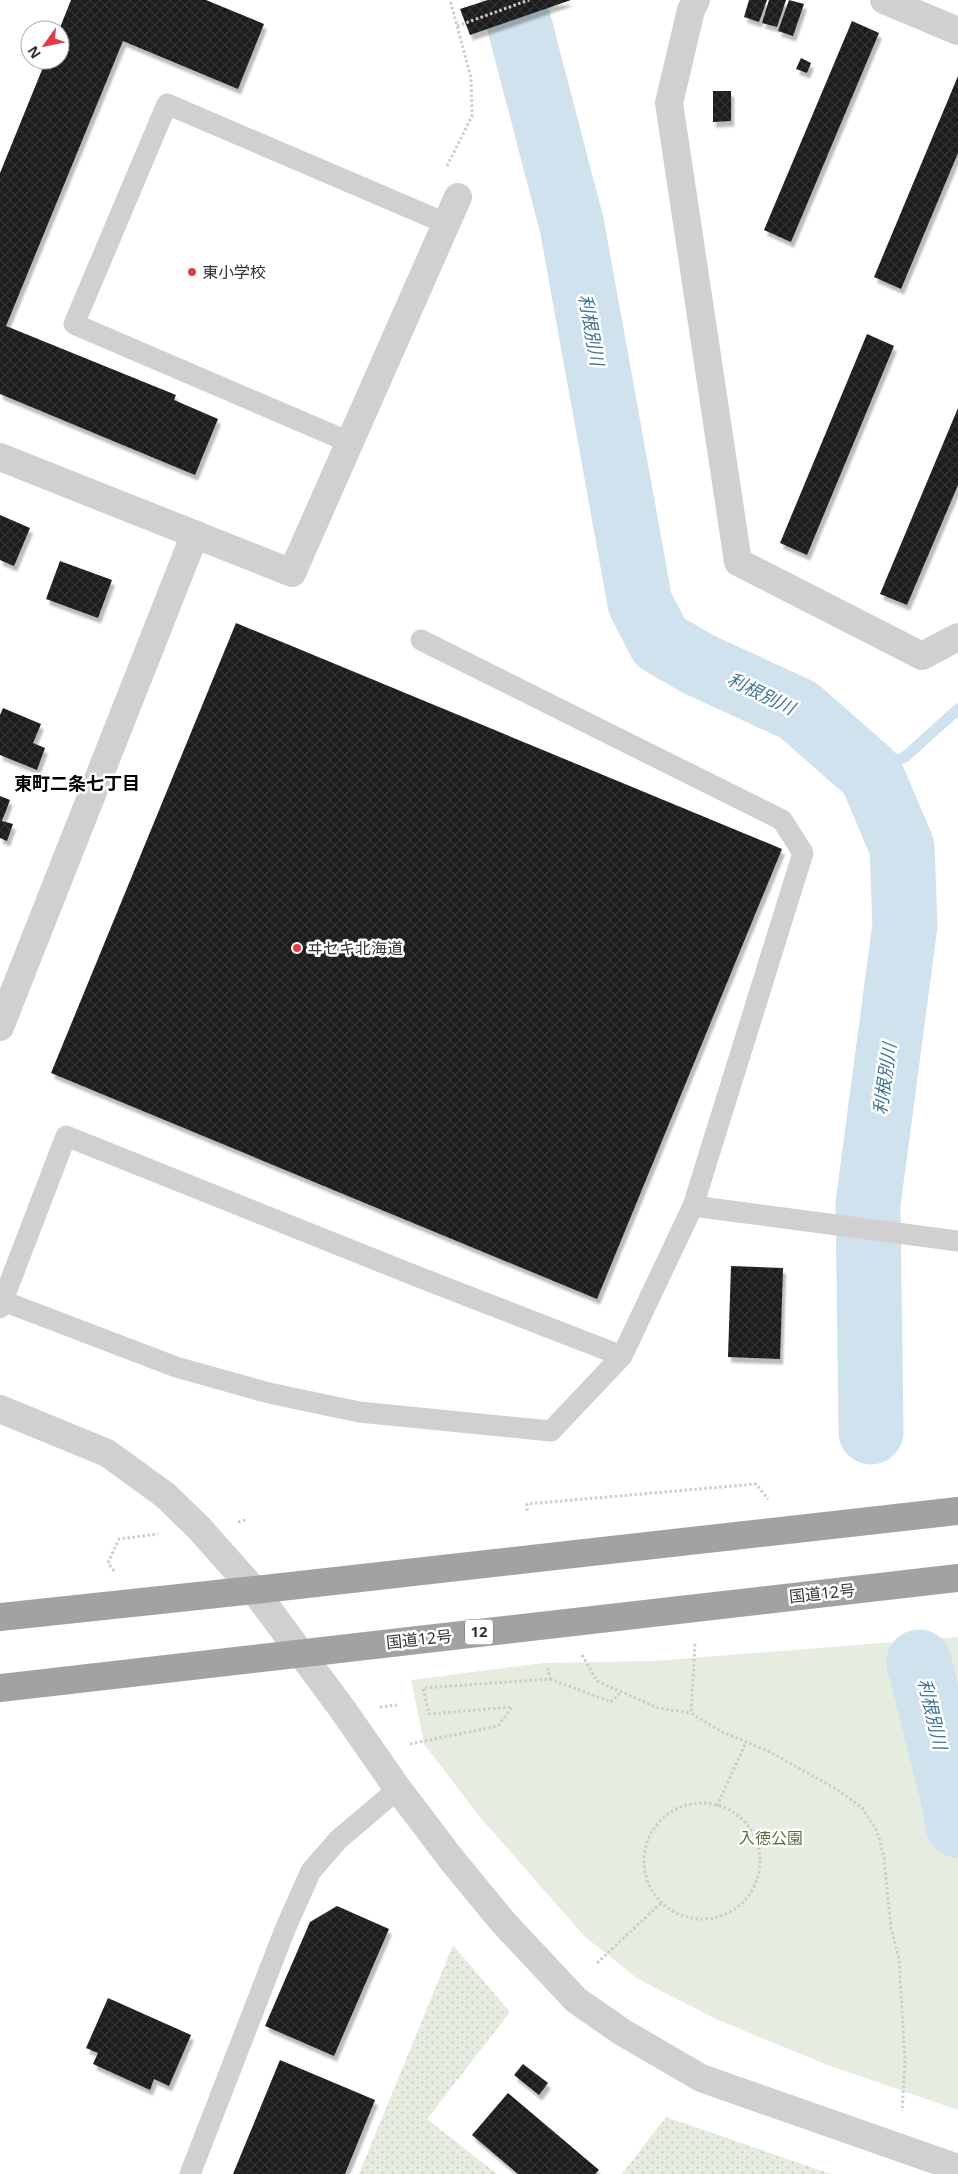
<svg xmlns="http://www.w3.org/2000/svg" width="958" height="2174" viewBox="0 0 958 2174" font-family="'Noto Sans','Noto Sans JP',sans-serif">
<defs>
<pattern id="grass-dots" width="8" height="8" patternUnits="userSpaceOnUse" patternTransform="scale(1.25)"><rect width="8" height="8" fill="#e6ecdf"/><path d="M2 2h.1M6 6h.1" fill="none" stroke="#c6cbc0" stroke-width="1.8" stroke-linecap="round"/></pattern>
<pattern id="building-cross-hatch" width="8" height="8" patternUnits="userSpaceOnUse" patternTransform="scale(1.25)"><rect width="8" height="8" fill="#1a1a1a"/><path d="M0 0l8 8M0 8l8-8" fill="none" stroke="#333"/></pattern>
<filter id="shadow"><feDropShadow dx="3" dy="5.5" stdDeviation="1" flood-color="#0004"/></filter>
</defs>
<rect width="100%" height="100%" fill="#fff"/>
<!-- grass -->
<g fill="url(#grass-dots)">
<path d="M453 1945 510 2012 427 2119 497 2174H359Z"/>
<path d="M666 2117 831 2174H622Z"/>
</g>
<!-- park -->
<path fill="#e6ecdf" d="M958 1637V2110L825 2064 718 2020 638 1979 584 1936 480 1817 424 1744 411 1680 543 1663 653 1661Z"/>
<g fill="none" stroke-linecap="round" stroke-linejoin="round">
<!-- stream -->
<path stroke="#cfe2ee" stroke-width="11" d="M871 774 906 756 958 709"/>
<!-- river -->
<g stroke="#cfe2ee" stroke-width="65">
<path d="M513 0 572 226 640 603 660 642 698 664 798 710 871 774 902 847 905 925 868 1204 871 1432"/>
<path d="M919 1662 954 1801 958 1825"/>
</g>
</g>
<!-- building -->
<g fill="url(#building-cross-hatch)" filter="url(#shadow)">
<path d="M71 0H206L264 24 238 89 123 41 6 326 176 395 174 400 218 419 195 475 0 394V173L46 60H60L59 30Z"/>
<path d="M488 0H571L470 35 460 9Z"/>
<path d="M749 0H767L759 22 744 17Z"/>
<path d="M769 0H786L777 27 762 23Z"/>
<path d="M789 0 804 4 793 36 778 31Z"/>
<path d="M852 21 879 33 791 242 764 230Z"/>
<path d="M801 58 811 63 807 73 796 69Z"/>
<path d="M958 76V153L901 289 874 277Z"/>
<path d="M713 91H731V121L713 122Z"/>
<path d="M867 334 894 346 807 555 780 543Z"/>
<path d="M958 408V485L907 605 880 594Z"/>
<path d="M0 515 30 528 14 566 0 560Z"/>
<path d="M60 561 112 580 98 618 46 599Z"/>
<path d="M236 623 782 849 597 1299 51 1073Z"/>
<path d="M3 708 41 724 33 743 45 748 37 770 0 755V715Z"/>
<path d="M0 796 10 800 2 821 13 824 7 841 0 838Z"/>
<path d="M731 1266 783 1268 780 1359 728 1357Z"/>
<path d="M337 1906 389 1929 334 2056 265 2026 310 1922Z"/>
<path d="M108 1998 191 2035 169 2086 154 2079 150 2090 93 2064 98 2053 86 2048Z"/>
<path d="M280 2060 375 2100 345 2174H233Z"/>
<path d="M523 2064 548 2083 539 2095 514 2075Z"/>
<path d="M508 2093 599 2170 595 2174H518L472 2135Z"/>
</g>
<g fill="none" stroke-linecap="round" stroke-linejoin="round">
<!-- path -->
<g stroke="#cdcdcd" stroke-width="3" stroke-dasharray="2.5 2.5" stroke-linecap="butt">
<path d="M457 26 529 0"/>
<path d="M447 166 472 116 471 78 450 0"/>
<path d="M527 1511V1504L756 1484 768 1499"/>
<path d="M238 1522 246 1520"/>
<path d="M114 1571 108 1563 119 1539 158 1534"/>
<path d="M695 1644 691 1713 720 1731 768 1751 838 1790 862 1808 877 1831 884 1857 891 1929 899 1959 905 2063 902 2111"/>
<path d="M582 1655 597 1681 658 1708 691 1713"/>
<path d="M550 1679 611 1702 621 1692"/>
<path d="M380 1707 397 1705"/>
<path d="M410 1744 498 1726 512 1707 429 1714 423 1688 550 1679 548 1668"/>
<circle cx="702" cy="1861" r="58"/>
<path d="M717 1806 746 1742"/>
<path d="M597 1963 661 1903"/>
</g>
<!-- service -->
<g stroke="#d0d0d0" stroke-width="21">
<path d="M349 442 74 324 167 104 445 223"/>
<path d="M421 640 782 820 803 853 693 1206"/>
<path d="M3 1301 176 1367 269 1393 359 1412 551 1431 622 1356"/>
<path d="M0 1308 66 1136 416 1276 622 1356 693 1206 958 1241"/>
<path d="M190 2174 286 1927 311 1871 339 1839 398 1789"/>
</g>
<!-- minor -->
<g stroke="#d0d0d0" stroke-width="28">
<path d="M696 0 691 10 669 103 738 562 922 656 958 637"/>
<path d="M884 0 958 31"/>
<path d="M0 457 292 573 458 197"/>
<path d="M0 1027 195 534"/>
</g>
<!-- tertiary -->
<path stroke="#d0d0d0" stroke-width="28" d="M0 1409 107 1453 165 1495 199 1528 254 1590 343 1710 398 1789 452 1860 503 1922 576 2000 622 2032 701 2078 958 2168"/>
<!-- trunk -->
<g stroke="#a2a2a2" stroke-width="28">
<path d="M0 1617 254 1590 958 1511"/>
<path d="M0 1688 958 1578"/>
</g>
</g>
<!-- markers -->
<g fill="#e63946" stroke="#fff" stroke-width="2">
<circle cx="192" cy="272" r="5"/>
<circle cx="297" cy="948" r="5"/>
</g>
<g text-anchor="middle" stroke-width="5" stroke-linejoin="round" paint-order="stroke">
<!-- shield labels -->
<rect fill="#fff" stroke="#707070" stroke-width="1" x="465" y="1619.5" width="28" height="25" rx="4"/>
<g font-size="15" font-weight="bold" fill="#333">
<text x="479" y="1637">12</text>
</g>
<!-- poi labels -->
<g font-size="16" fill="#333" stroke="#fff" text-anchor="start">
<text x="202" y="278">東小学校</text>
<text x="307" y="954">ヰセキ北海道</text>
</g>
<!-- street labels -->
<g font-size="16" fill="#333" stroke="#fff">
<text transform="translate(822 1593) rotate(-6)" y="6">国道12号</text>
<text transform="translate(419 1639) rotate(-6)" y="6">国道12号</text>
</g>
<!-- park labels -->
<g font-size="16" fill="#56703f" stroke="#fff">
<text x="771" y="1844">入徳公園</text>
</g>
<!-- water labels -->
<g font-size="18" font-style="italic" fill="#3f7597" stroke="#fff">
<text transform="translate(591 330) rotate(80)" y="6">利根別川</text>
<text transform="translate(761 694) rotate(26)" y="6">利根別川</text>
<text transform="translate(885 1079) rotate(-82)" y="6">利根別川</text>
<text transform="translate(932 1714) rotate(77)" y="6">利根別川</text>
</g>
<!-- neighbourhood labels -->
<g font-size="18" font-weight="bold" fill="#000" stroke="#fff">
<text x="77" y="790">東町二条七丁目</text>
</g>
</g>
<!-- north arrow -->
<g transform="translate(45 45) rotate(237)"><circle r="24" fill="#ffffff" stroke="#adadad"/>
<path d="M0-4L9 19L0 12L-9 19Z" fill="#e63946"/>
<text y="-8" font-size="14" font-weight="bold" text-anchor="middle" fill="#333333">N</text>
</g>
</svg>
